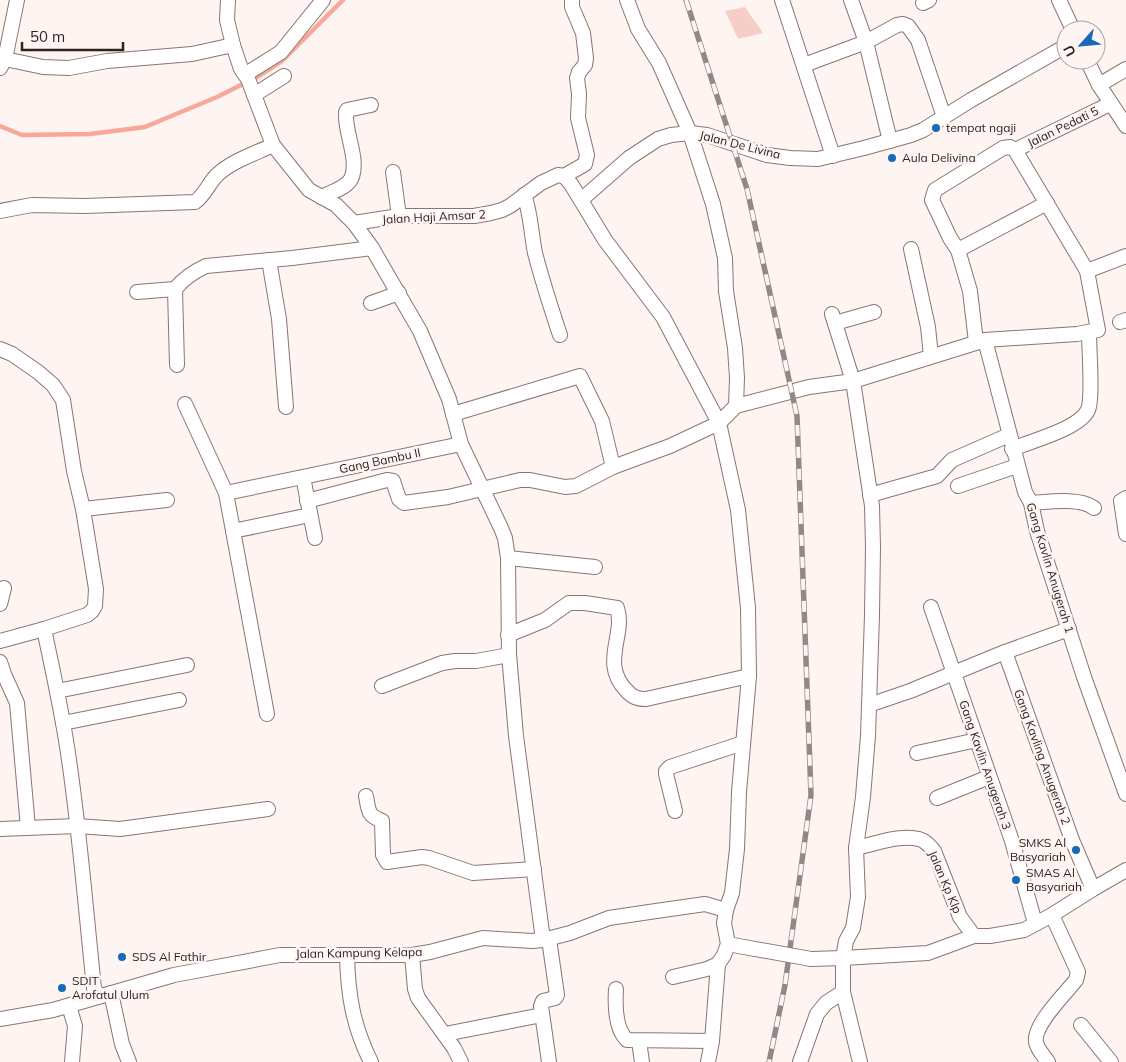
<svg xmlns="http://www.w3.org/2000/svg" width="1126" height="1062" viewBox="0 0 1126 1062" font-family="Mulish,sans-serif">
<rect width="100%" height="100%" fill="#fef4f2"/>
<!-- green -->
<path fill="#f7cec7" d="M745 7 763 33 738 39 725 11Z"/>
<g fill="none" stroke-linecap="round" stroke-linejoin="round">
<!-- stream -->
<path stroke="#f9a799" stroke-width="4.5" d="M0 126 22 135 90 134 145 127 217 97 257 77 282 61 343 0"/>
<defs>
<g id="minor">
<path d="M228 0 227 20 233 45"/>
<path d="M627 0 638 29 659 63 690 133 713 204 725 258 726 291 735 348 737 378 736 406 719 423 738 510 748 608 749 676 739 792 737 849 732 893 726 910"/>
<path d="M782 0 833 156"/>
<path d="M851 0 866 42 890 141"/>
<path d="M1059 0 1073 30"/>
<path d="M923 3 929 0"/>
<path d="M5 59 43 67 69 68 107 61 192 54 233 45 241 69 248 79 273 145 309 190 336 205 354 223 372 248 420 331 449 399 461 444 501 528 505 538 508 558 509 654 516 736 543 940"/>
<path d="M1087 60 1099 85 1126 126"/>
<path d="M804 65 866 42 897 25 903 24 908 26 918 40 944 117"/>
<path d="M0 68 5 59 17 0"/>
<path d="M246 74 281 52 323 0"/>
<path d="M1099 85 1126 69"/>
<path d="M254 95 284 76"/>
<path d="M1015 150 1110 104"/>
<path d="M393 172 399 216"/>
<path d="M524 195C531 214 531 233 535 253 542 280 551 308 560 335"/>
<path d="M321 197C330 193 346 188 351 179 360 160 344 132 346 112L347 110 371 105"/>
<path d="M581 200 629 158 658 139 671 135 690 133 707 135 767 155 790 158 818 159 864 148 911 135 923 130 971 100 1066 46"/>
<path d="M0 211 32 205 85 206 195 202C205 195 208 184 217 175 232 161 254 154 273 145"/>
<path d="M354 223 399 216H474L491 213 502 210 510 206 541 183 558 175 564 176 585 164 587 155 578 118 579 94 577 78 579 72 585 65 586 58 583 33 572 7V0"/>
<path d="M911 249 928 327 931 356"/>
<path d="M958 250 1047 203"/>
<path d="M269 260 279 319 286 407"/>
<path d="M1087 271 1126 256"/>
<path d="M137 292 175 289"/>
<path d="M371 303 399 293"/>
<path d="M1120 322 1126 320"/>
<path d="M835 323 874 312"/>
<path d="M985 340 1025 492 1031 503 1037 531 1084 677 1126 794"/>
<path d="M0 349 12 354 38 372 53 385 63 400 74 471 83 509 96 589 95 606 92 611 87 615 44 629C53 672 63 716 69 760 80 835 86 912 94 988L98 996"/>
<path d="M177 365 175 289C184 278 193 272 206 266L292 258 372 248"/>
<path d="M185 404 226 493"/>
<path d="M736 406 809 387 853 381 985 340 1077 334 1098 330 1087 271 1015 150 1010 147 1003 148 935 190 932 200 950 238 958 250 970 291 976 342"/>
<path d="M453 414 580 376 602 421 613 467"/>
<path d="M1012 449C1031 441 1079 429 1088 410 1093 399 1089 348 1089 333"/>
<path d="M303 477 315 538"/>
<path d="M958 486 1017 466"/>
<path d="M870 495 937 476 952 460 1009 435"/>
<path d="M1126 498 1121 501 1126 534"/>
<path d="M307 501 387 480 393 481 399 499 404 503 448 497 520 480H530L565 487 576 486 613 467 670 446 719 423 663 317 605 240 571 184 564 176"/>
<path d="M1031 503C1048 502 1080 497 1094 508"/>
<path d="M83 509 167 500"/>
<path d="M233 531 310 515"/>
<path d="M508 558 595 567"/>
<path d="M0 604 4 588"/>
<path d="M931 607 1012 841 1035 923"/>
<path d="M508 635 545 620 569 603H585L617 608C626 634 600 663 626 690 632 697 637 699 646 699L749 676"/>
<path d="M0 641 44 629"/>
<path d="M1005 652 1072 840 1093 889"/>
<path d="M0 662 4 674 17 703 28 828"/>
<path d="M382 686 442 663 455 661H476L509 655"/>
<path d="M57 691 187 665"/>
<path d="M869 705 910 691 1005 652 1069 629"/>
<path d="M267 714 226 493 461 444"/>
<path d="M63 723 179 700"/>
<path d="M917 753 977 740"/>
<path d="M366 796C369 811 367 815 382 821L383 855 387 862 422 857 429 858 473 873 534 869"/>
<path d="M937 798 989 777"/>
<path d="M675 811 666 774V771L670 767 743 743"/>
<path d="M0 829 77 826 120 829 268 809"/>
<path d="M856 848C875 844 900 834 919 839 926 841 930 846 934 851L960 917 974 936H990L1024 930 1052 915 1093 889 1126 870"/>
<path d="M549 939 557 995 555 998 543 1001 541 1006 549 1062"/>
<path d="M412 955 415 989 418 998 454 1048 461 1062"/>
<path d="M347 956C348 995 353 1026 371 1062"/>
<path d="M811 959 843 958 846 941 853 928 858 897 856 848 863 797 868 736 872 615 873 547 872 506 853 381 832 314"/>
<path d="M673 977 707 969 718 964"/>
<path d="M616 989C615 1005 615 1029 627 1040L712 1041"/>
<path d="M843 992 860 1062"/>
<path d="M111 993 122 1044 129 1062"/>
<path d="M69 1006 75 1026 72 1062"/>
<path d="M0 1019 53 1010 174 975 280 955H412L430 952 483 938 532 941 543 940 570 933 609 918 656 911 705 904 726 910 724 923 728 944 744 947"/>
<path d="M1081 1025 1111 1062"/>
<path d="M445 1034 542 1015"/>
<path d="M639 1041 642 1062"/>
<path d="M708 1062 712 1041 718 964 724 955 728 944"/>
<path d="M800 1062 817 1014 826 1003 843 992V958L928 953 974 936"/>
<path d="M1048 1062C1044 1056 1037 1049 1036 1042 1033 1025 1065 994 1076 980L1078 972 1052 915"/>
</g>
</defs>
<!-- minor casing -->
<use href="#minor" stroke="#8b7571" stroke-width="16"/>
<!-- minor -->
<use href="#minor" stroke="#fff" stroke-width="14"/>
<defs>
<path id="rail" d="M686 0 747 189 797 416 811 795 785 985 769 1062"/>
</defs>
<!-- rail casing -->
<use href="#rail" stroke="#928886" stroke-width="5.5"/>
<!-- rail -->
<use href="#rail" stroke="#fef4f2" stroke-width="4" stroke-dasharray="11" stroke-linecap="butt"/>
<defs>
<path id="minor-bridge" d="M744 947 811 959"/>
</defs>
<!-- minor-bridge casing -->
<use href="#minor-bridge" stroke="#8b7571" stroke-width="16" stroke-linecap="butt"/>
<!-- minor-bridge -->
<use href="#minor-bridge" stroke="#fff" stroke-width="14"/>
</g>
<!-- markers -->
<g fill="#166ab8" stroke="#fef4f2" stroke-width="2">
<circle cx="936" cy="128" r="5"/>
<circle cx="892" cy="158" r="5"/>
<circle cx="1076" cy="850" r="5"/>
<circle cx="1016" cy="880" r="5"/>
<circle cx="122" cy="957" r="5"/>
<circle cx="62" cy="988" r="5"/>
</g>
<g text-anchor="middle" stroke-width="5" stroke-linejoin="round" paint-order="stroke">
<!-- street labels -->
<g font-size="12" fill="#2c2321" stroke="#fef4f2">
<text transform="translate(1063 127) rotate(-26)" y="4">Jalan Pedati 5</text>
<text transform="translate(740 145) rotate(14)" y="4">Jalan De Livina</text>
<text transform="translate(434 217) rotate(-3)" y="4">Jalan Haji Amsar 2</text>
<text transform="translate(380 461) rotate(-12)" y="4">Gang Bambu II</text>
<text transform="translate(1050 568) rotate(73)" y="4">Gang Kavlin Anugerah 1</text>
<text transform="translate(1042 757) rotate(70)" y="4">Gang Kavling Anugerah 2</text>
<text transform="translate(985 765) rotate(71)" y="4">Gang Kavlin Anugerah 3</text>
<text transform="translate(945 882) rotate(67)" y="4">Jalan Kp Klp</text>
<text transform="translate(359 953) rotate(-1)" y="4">Jalan Kampung Kelapa</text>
</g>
<!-- poi labels -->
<g font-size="12" fill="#2c2321" stroke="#fef4f2" text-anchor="start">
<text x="946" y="132">tempat ngaji</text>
<text x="902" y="162">Aula Delivina</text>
<text x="1066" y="847" text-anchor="end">SMKS Al<tspan x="1066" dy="14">Basyariah</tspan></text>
<text x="1026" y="877">SMAS Al<tspan x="1026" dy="14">Basyariah</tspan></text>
<text x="132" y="961">SDS Al Fathir</text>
<text x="72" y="985">SDIT<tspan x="72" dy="14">Arofatul Ulum</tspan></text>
</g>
</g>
<!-- north arrow -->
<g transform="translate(1081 45) rotate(243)"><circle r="24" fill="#fef4f2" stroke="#aaa09e"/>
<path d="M0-4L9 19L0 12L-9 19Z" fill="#166ab8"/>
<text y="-8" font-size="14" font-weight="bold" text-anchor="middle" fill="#2c2321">U</text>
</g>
<!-- scale -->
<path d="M22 42v8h101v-8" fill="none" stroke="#2c2321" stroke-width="2.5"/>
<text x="30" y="42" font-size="15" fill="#2c2321" stroke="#fef4f2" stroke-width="4" paint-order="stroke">50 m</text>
</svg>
